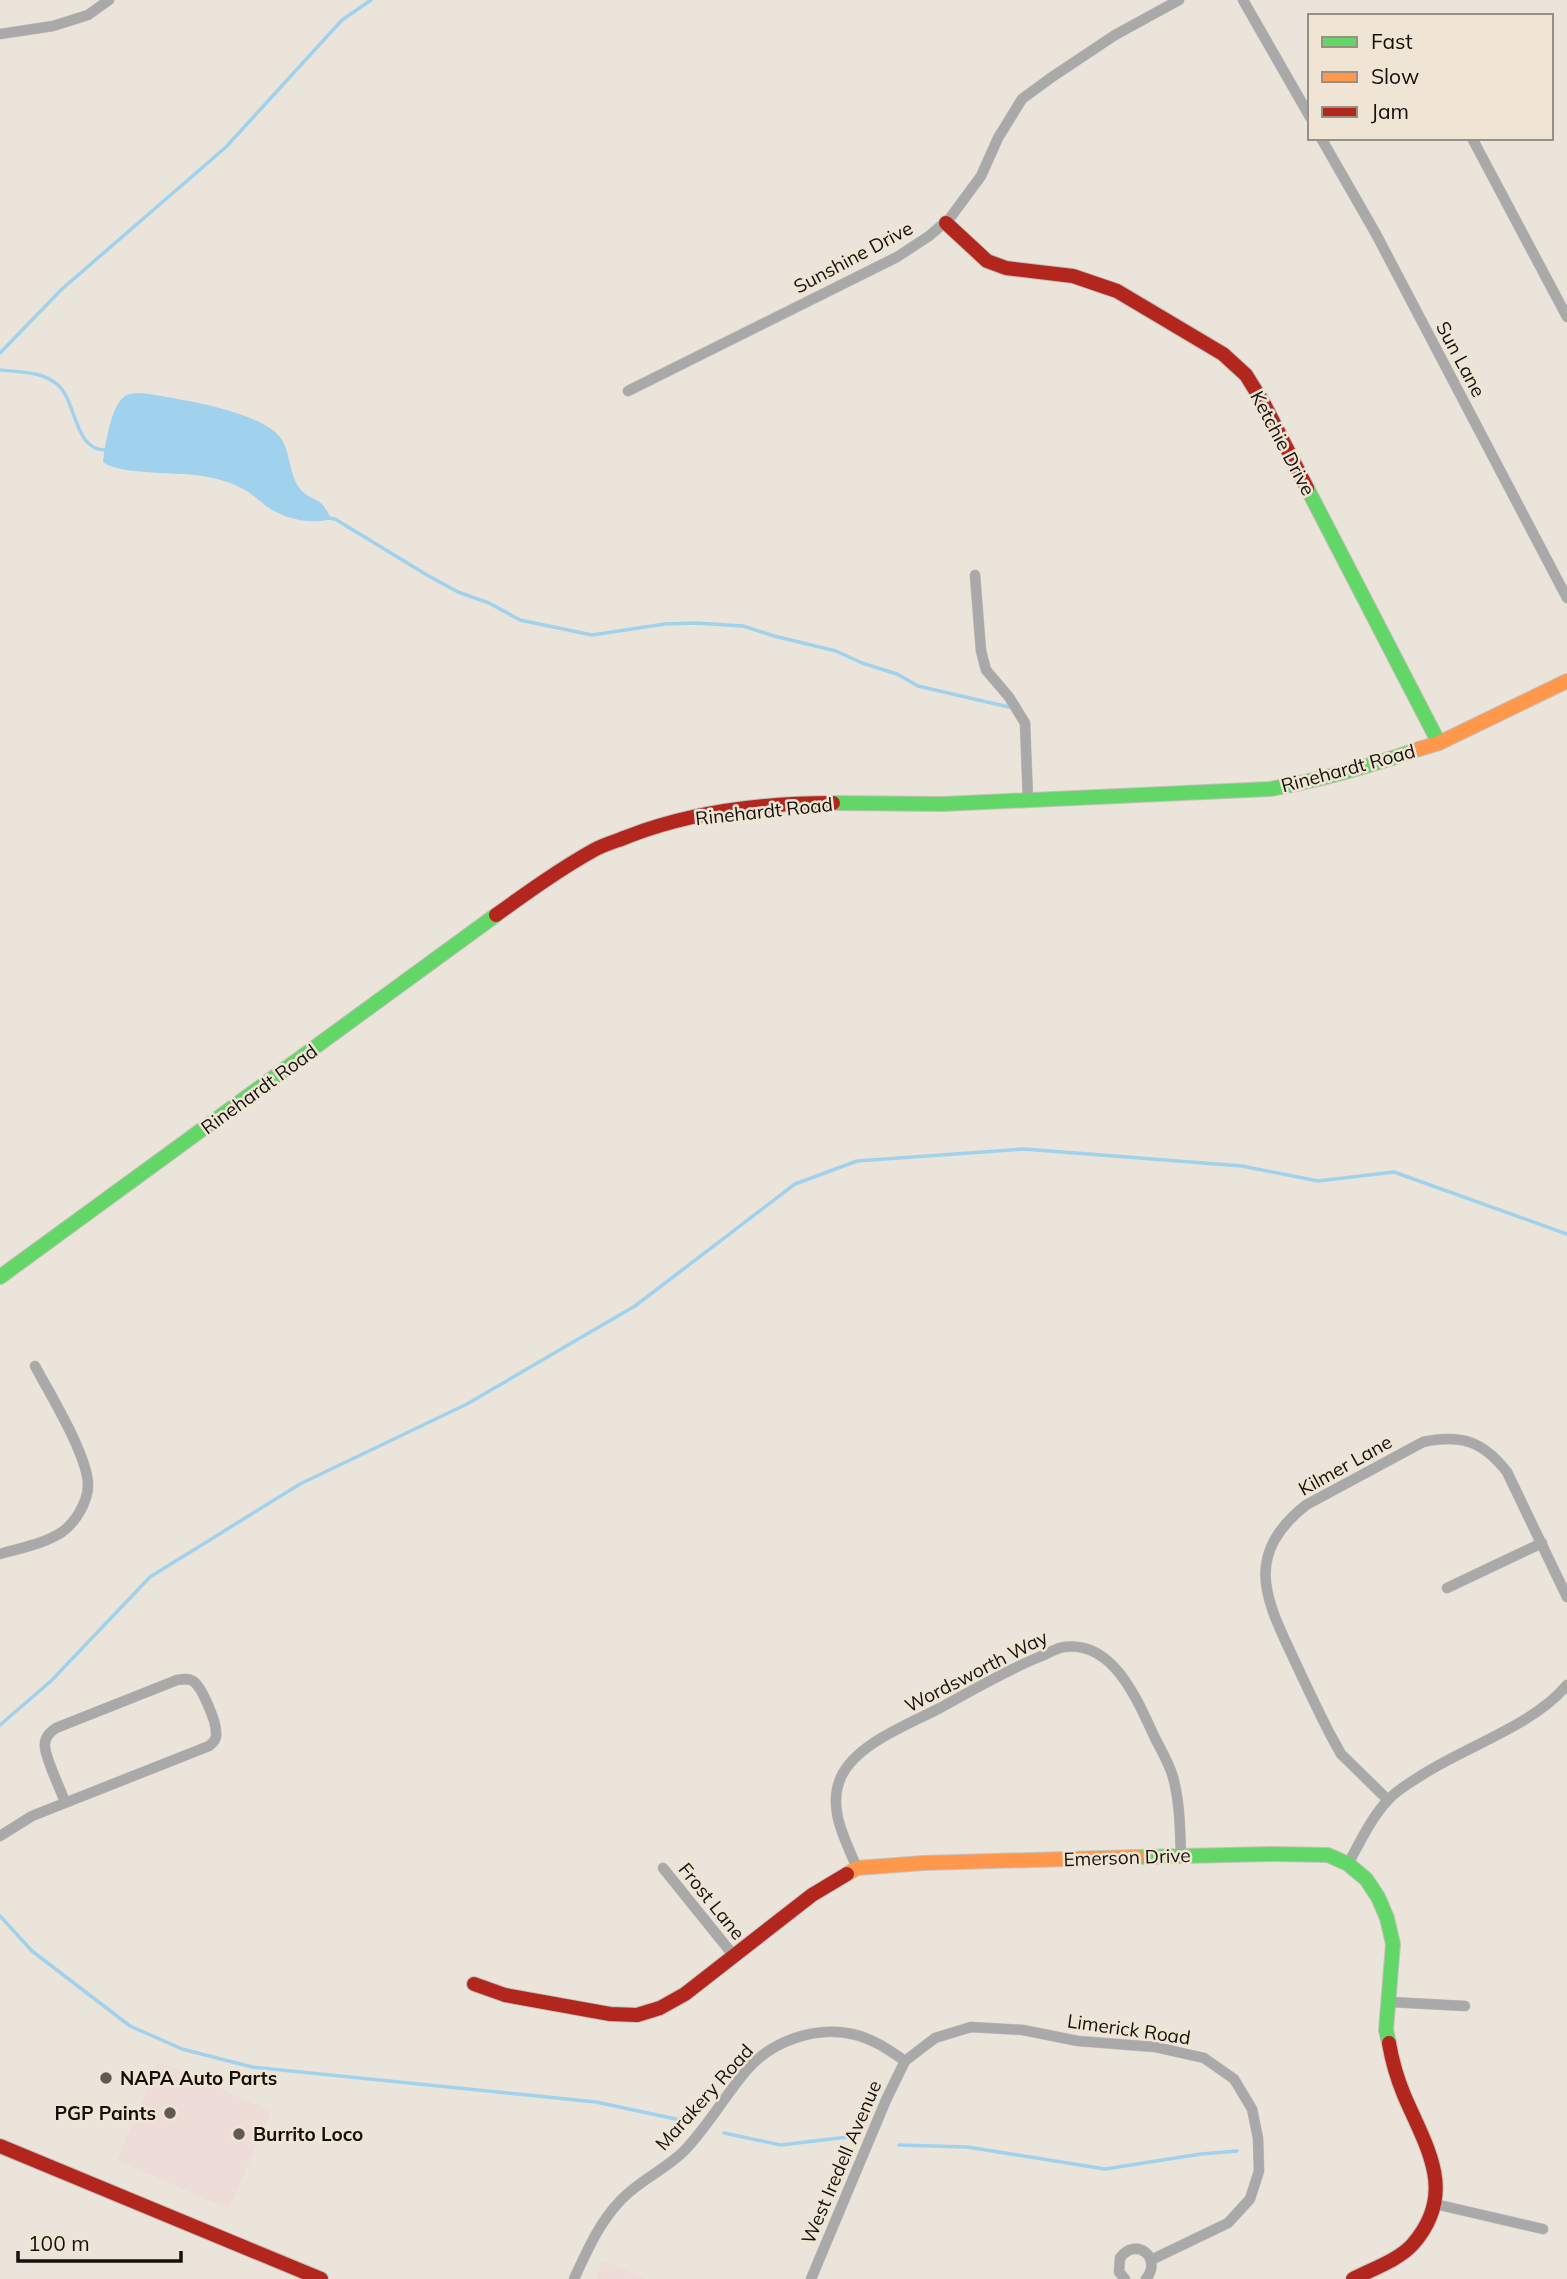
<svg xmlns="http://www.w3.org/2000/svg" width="1567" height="2279" viewBox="0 0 1567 2279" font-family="Mulish,sans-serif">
<rect width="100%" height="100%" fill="#eae4da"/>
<!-- commercial -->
<g fill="#eddcd8">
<path d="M159 2062 271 2111 229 2209 117 2160Z"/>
<path d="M603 2261 646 2279H596Z"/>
</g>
<!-- water -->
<path fill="#a1d2ed" d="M142 393C174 398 265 411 282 440 291 455 289 476 301 490 307 497 317 499 323 505 326 509 329 515 332 519 309 525 285 519 266 506 257 499 249 491 239 487 230 482 218 479 208 477 182 471 121 476 103 462 105 446 111 405 125 396 130 393 135 393 142 393Z"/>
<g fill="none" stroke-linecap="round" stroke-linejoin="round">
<!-- stream -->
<g stroke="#a1d2ed" stroke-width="3.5">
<path d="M0 353 62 289 226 147 342 20 371 0"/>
<path d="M0 370C19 372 42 371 58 385 77 402 74 452 107 450"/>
<path d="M328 518 335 519 427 575 458 592 489 603 520 620 592 635 665 624 696 623 743 626 774 636 836 651 862 663 897 674 918 686 1013 708"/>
<path d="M0 1725 51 1681 150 1577 300 1484 467 1404 635 1306 795 1184 857 1161 1024 1149 1242 1166 1318 1181 1394 1172 1567 1234"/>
<path d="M0 1916 32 1951 130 2026 182 2049 252 2067 596 2102 690 2122"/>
<path d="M724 2133 781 2145 856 2136"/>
<path d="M899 2145 967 2147 1105 2169 1201 2154 1237 2151"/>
</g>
<defs>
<g id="street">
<path d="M1243 0 1310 117"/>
<path d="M0 34 53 26 88 15 109 0"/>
<path d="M1321 138 1376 234 1567 598"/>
<path d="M1472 138 1567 317"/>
<path d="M628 391 897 257 929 236 950 218 981 176 998 138 1022 99 1052 77 1115 35 1179 0"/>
<path d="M975 575 981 651 986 670 1009 697 1025 723 1028 800"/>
<path d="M0 1554C20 1548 44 1544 62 1532 75 1523 88 1502 88 1485 88 1456 50 1394 35 1366"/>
<path d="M1447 1588 1542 1543"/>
<path d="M1388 1800 1341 1754 1331 1736C1317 1709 1304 1681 1291 1653 1263 1594 1246 1553 1306 1505L1423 1442C1461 1434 1483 1441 1507 1472L1567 1597"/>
<path d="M0 1836 32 1816 209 1746C214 1742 217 1739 216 1732 216 1721 202 1687 193 1681 188 1678 183 1679 177 1680L56 1728C49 1733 44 1738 45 1747 46 1760 60 1788 65 1802"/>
<path d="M1348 1864C1360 1842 1371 1818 1388 1800 1397 1790 1411 1782 1422 1775 1467 1746 1534 1725 1567 1685"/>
<path d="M663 1868 734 1956"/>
<path d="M857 1868C845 1839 827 1808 841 1777 856 1744 909 1724 940 1708 973 1690 1005 1671 1039 1657 1047 1654 1056 1648 1064 1647 1114 1640 1138 1702 1155 1738 1161 1750 1169 1763 1173 1777 1180 1803 1180 1829 1181 1856"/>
<path d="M1390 2002 1465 2006"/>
<path d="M1435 2204 1543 2229"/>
<path d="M574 2279C587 2251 599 2223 620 2201 638 2181 665 2170 684 2151 708 2126 724 2097 746 2071 771 2041 815 2026 852 2034 872 2038 889 2050 905 2061"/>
<path d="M811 2279 886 2100 905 2061 935 2038 971 2027 1023 2030 1078 2041 1155 2047 1204 2058 1234 2079 1252 2109 1258 2138 1259 2171 1250 2199 1228 2223 1151 2260"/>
<path d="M1125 2279 1119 2272 1120 2258C1136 2236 1163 2258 1146 2279"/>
</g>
<g id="fast">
<path d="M1307 488 1439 743"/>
<path d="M833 803 943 804 1270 789C1321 780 1370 766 1419 749"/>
<path d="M0 1277 496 915"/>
<path d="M1137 1857 1273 1854 1328 1855 1348 1864 1366 1879 1378 1897 1387 1918 1393 1944 1386 2030 1389 2043"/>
</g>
<g id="slow">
<path d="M1419 749 1439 743 1567 681"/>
<path d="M847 1874 857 1868 923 1863 1137 1857"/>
</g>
<g id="jam">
<path d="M946 223 987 261 1006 268 1073 276 1117 291 1223 354 1246 375 1264 404 1307 488"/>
<path d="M496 915C528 892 560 869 594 850 605 844 617 841 629 836 694 811 763 803 833 803"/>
<path d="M474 1984 505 1995 610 2014 637 2015 660 2008 685 1994 812 1895 847 1874"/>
<path d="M0 2146 321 2279"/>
<path d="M1353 2279C1372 2269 1399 2260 1413 2244 1458 2192 1426 2147 1404 2095 1397 2078 1392 2061 1389 2043"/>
</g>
</defs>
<!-- street casing -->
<use href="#street" stroke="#c6c1bb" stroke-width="11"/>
<!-- fast casing -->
<use href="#fast" stroke="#c6c1bb" stroke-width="16"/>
<!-- slow casing -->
<use href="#slow" stroke="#c6c1bb" stroke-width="16"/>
<!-- jam casing -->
<use href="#jam" stroke="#c6c1bb" stroke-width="16"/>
<!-- street -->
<use href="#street" stroke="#aaa9aa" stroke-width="10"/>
<!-- fast -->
<use href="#fast" stroke="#63d668" stroke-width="14"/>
<!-- slow -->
<use href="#slow" stroke="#ff974d" stroke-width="14"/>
<!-- jam -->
<use href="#jam" stroke="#b3261e" stroke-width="14"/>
</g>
<!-- markers -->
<g fill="#5f5a53" stroke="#f0e5d4" stroke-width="2.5">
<circle cx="106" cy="2078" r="7"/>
<circle cx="170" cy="2113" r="7"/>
<circle cx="239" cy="2134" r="7"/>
</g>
<g text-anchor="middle" stroke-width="5" stroke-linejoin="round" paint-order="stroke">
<!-- street labels -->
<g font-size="19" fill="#14100b" stroke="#f0e5d4">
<text transform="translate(853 257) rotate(-28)" y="7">Sunshine Drive</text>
<text transform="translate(1461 359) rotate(62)" y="7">Sun Lane</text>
<text transform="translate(1283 443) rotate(62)" y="7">Ketchie Drive</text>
<text transform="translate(1348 768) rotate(-15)" y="7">Rinehardt Road</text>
<text transform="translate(764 811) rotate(-6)" y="7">Rinehardt Road</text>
<text transform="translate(259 1089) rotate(-36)" y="7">Rinehardt Road</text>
<text transform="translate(1345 1465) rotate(-29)" y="7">Kilmer Lane</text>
<text transform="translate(976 1671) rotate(-27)" y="7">Wordsworth Way</text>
<text transform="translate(1127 1857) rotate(-2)" y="7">Emerson Drive</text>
<text transform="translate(712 1901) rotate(51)" y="7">Frost Lane</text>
<text transform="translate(1129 2029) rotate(8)" y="7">Limerick Road</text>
<text transform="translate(704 2097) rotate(-48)" y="7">Marakery Road</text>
<text transform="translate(841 2162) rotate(-67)" y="7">West Iredell Avenue</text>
</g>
<!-- poi labels -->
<g font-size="19" font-weight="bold" fill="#14100b" stroke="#f0e5d4" text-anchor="start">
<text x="120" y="2085">NAPA Auto Parts</text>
<text x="156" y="2120" text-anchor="end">PGP Paints</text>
<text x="253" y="2141">Burrito Loco</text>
</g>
</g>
<!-- legend -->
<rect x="1308" y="14" width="245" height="126" fill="#f0e5d4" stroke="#989084" stroke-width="2"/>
<rect x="1322" y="37" width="35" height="10" fill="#63d668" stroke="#989084" stroke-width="2"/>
<text x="1371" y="49" font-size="21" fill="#14100b">Fast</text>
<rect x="1322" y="72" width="35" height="10" fill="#ff974d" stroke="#989084" stroke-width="2"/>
<text x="1371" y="84" font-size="21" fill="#14100b">Slow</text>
<rect x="1322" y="107" width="35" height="10" fill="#b3261e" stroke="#989084" stroke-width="2"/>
<text x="1371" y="119" font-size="21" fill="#14100b">Jam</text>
<!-- scale -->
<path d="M18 2251v10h163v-10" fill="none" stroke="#14100b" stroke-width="3.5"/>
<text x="28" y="2251" font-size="21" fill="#14100b" stroke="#f0e5d4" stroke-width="5" paint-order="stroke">100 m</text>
</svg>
